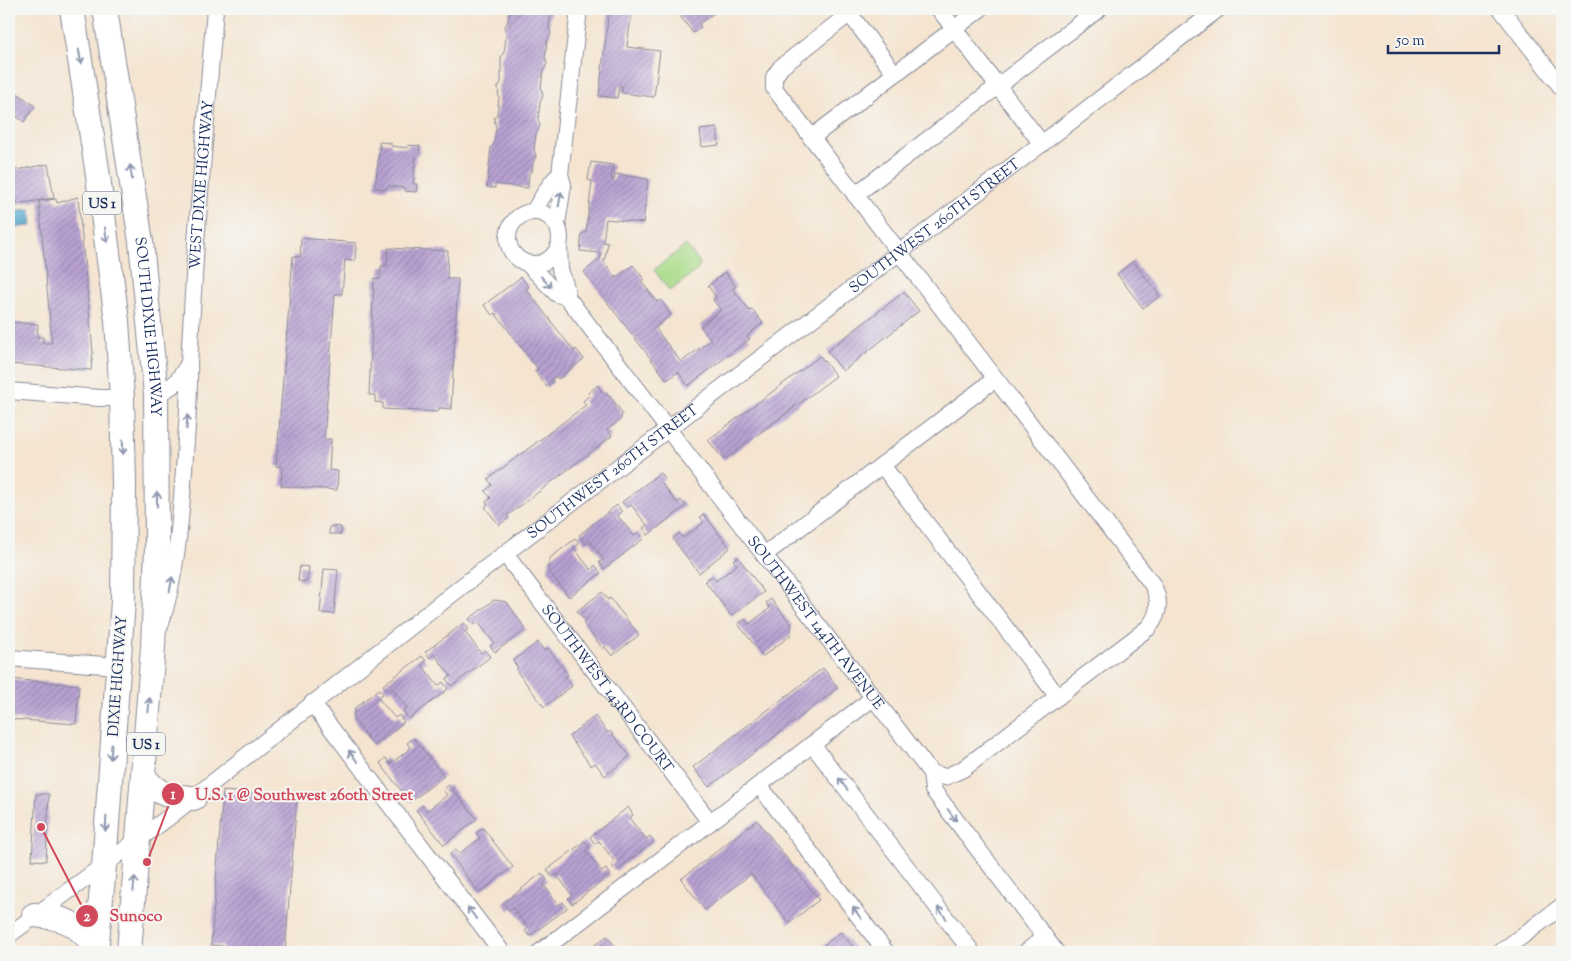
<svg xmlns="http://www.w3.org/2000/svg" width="1571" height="961" viewBox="0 0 1571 961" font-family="'Sorts Mill Goudy',serif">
<defs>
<pattern id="water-ripples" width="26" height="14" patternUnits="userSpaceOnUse" patternTransform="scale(1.25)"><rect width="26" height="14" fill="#52a6ce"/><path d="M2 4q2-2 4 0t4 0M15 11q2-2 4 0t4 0" fill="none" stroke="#4388aa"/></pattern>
<pattern id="building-hatch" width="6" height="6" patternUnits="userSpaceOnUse" patternTransform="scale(1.25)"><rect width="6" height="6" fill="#b9a2d2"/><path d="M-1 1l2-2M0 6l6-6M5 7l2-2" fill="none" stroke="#9684ae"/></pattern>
</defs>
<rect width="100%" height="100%" fill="#f6f6f2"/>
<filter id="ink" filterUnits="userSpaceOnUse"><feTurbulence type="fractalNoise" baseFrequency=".02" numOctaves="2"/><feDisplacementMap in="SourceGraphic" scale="10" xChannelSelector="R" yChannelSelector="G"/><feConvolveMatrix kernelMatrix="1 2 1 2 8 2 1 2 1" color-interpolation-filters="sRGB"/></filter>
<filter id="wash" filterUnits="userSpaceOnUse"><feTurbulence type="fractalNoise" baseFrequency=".0096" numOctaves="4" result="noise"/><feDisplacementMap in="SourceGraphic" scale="20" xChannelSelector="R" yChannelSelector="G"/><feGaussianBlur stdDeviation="1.12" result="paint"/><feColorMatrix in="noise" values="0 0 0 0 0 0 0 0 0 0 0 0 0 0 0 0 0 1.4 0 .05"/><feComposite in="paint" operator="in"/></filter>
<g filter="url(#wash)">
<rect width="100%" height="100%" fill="#f4e4d0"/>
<!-- green -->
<path fill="#a9db89" stroke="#628574" d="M686 245 700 263 697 270 670 291 654 270Z"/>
<!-- water -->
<path fill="url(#water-ripples)" stroke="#366a96" d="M30 209 32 226 9 228V211Z"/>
<g id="blocks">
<!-- building -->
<g fill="url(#building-hatch)">
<path d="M510 9H554V12H551L549 27 551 34 547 41 545 58 547 64 543 72 541 88 543 96 540 103 538 119 540 126 536 133 534 149 536 156 533 163 532 172H529L528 188 495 184V188L487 187 491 147 494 144 496 128 494 118 497 114 499 98 498 87 501 83V58L504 52 506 38 505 27 508 21Z"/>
<path d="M609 9H632L627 47 660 51 654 97 622 93V86H619L617 98 599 96Z"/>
<path d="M689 9H719L699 24 701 27 693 33 680 16Z"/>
<path d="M10 88 35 106 24 122 9 111Z"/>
<path d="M717 128 719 145 702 147 700 130Z"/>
<path d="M379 142 391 143V146L408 148V145L420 146 419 154 416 155 413 184H417L416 192 405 191V188L388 186 387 189 375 188 380 145H379Z"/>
<path d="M591 162 613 165 611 179 614 180 615 174 648 179 643 223 606 219 603 242 608 243 604 262 616 278 633 265 644 279 641 281 657 302 661 300 671 315 655 328 681 362 711 340 700 326 721 310 713 300 716 297 708 286 725 272 736 287 733 289 750 311 752 309 763 323 747 336 750 339 688 386 678 372 667 380 584 272 600 259 601 253 580 251 582 233H586L592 181 588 180Z"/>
<path d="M48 164 54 198 17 204 11 171Z"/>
<path d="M78 197 93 352 91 370 9 364V322L38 324 37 337H43V343H52L39 201 56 199 57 203Z"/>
<path d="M301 238 356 243 355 261 345 260 342 294H335L324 439H331L329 470 338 471 337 490 281 486 282 467 276 466 293 256 300 257Z"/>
<path d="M388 248 448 251 447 279H458L451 409 439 408 438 412 383 409V403L375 402V395H369L374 278 380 279 381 266H387Z"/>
<path d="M1133 261 1160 296 1143 308 1117 274Z"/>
<path d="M521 277 529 287 526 289 574 351 576 349 584 359 558 379 556 376 551 380 553 382 547 387 535 371 538 369 495 313 492 315 484 305Z"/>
<path d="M904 292 919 311 843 371 827 351Z"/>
<path d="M820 356 836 376 724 460 708 440Z"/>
<path d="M598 385 603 393 605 392 609 397 610 396 622 413 621 419 607 430 612 436 507 516 509 518 499 525 485 507 488 505 486 502 491 498 485 491 492 485 488 479 586 405 583 401 590 395 588 393Z"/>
<path d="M660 473 665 479 661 482 677 503 681 500 686 506 648 535 643 528 647 525 631 505 627 508 622 502Z"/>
<path d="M617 505 622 512 617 515 634 536 638 532 643 539 604 569 599 562 603 559 590 541 586 544 579 535Z"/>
<path d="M704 514 730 548 699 573 673 539 679 533 683 538 704 522 700 517Z"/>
<path d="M330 526 341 527V534H329Z"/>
<path d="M575 539 579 544 574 548 591 570 595 565 601 573 569 597 548 570 550 558Z"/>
<path d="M738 557 764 592 731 616 705 581 712 576 716 581 737 565 733 560Z"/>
<path d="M300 566 309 567 307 582 298 581Z"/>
<path d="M324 569 338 570 334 614 320 613Z"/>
<path d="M602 592 608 600 610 598 639 635 612 656 605 647 603 649 583 623 585 621 577 611Z"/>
<path d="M771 599 792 625 790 636 763 656 738 624 745 619 749 624 770 608 766 603Z"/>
<path d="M494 600 507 602 526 630 495 652 490 646 494 643 478 622 474 625 469 619Z"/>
<path d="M464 623 469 629 465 632 481 653 485 650 490 657 452 686 446 679 451 676 434 654 430 658 425 652Z"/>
<path d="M538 642 544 651 548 648 568 675 565 677 572 686 544 707 516 670 518 668 513 661Z"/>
<path d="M422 656 426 661 422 665 438 686 443 682 448 689 409 719 403 711 407 708 392 688 388 691 383 685Z"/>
<path d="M823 668 838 688 709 787 693 767Z"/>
<path d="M9 679 79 685 76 724 9 719Z"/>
<path d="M379 689 383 694 378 698 395 718 399 715 404 722 374 746 353 719 355 708Z"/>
<path d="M595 716 608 733 610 731 630 756 605 776 595 763 591 766 569 736Z"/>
<path d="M414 738 444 776 410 802 380 763 386 758 390 764 411 748 407 743Z"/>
<path d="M449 785 477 819 444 845 416 810 422 805 427 811 447 795 443 790Z"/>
<path d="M223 791 297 797 285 952H222L223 946 211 945Z"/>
<path d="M36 794H49L46 861 32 860Z"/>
<path d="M628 807 633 815 629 818 646 839 650 836 654 841 616 871 611 865 615 862 599 841 595 844 590 837Z"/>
<path d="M757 820 819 900 789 923 751 874 705 910 681 879Z"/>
<path d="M483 828 513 867 479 893 450 854 456 849 459 854 480 838 476 833Z"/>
<path d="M585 841 590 848 586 851 602 872 606 869 610 875 572 904 568 898 572 895 556 874 552 877 547 870Z"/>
<path d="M542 873 547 880 543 884 559 905 563 902 567 908 530 936 525 931 528 928 513 908 509 910 503 903Z"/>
<path d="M841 932 857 952H815Z"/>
<path d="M607 936 620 952H585Z"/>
</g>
</g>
</g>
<g filter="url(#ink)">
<use href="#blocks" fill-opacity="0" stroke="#888a97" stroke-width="1"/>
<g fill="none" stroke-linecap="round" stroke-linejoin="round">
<defs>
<g id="minor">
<path d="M846 9 895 74"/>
<path d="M939 9 1042 144"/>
<path d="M1501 9 1562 88"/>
<path d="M849 14 781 67 774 77V88L1152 584C1161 600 1160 614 1148 628L963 769 945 777 931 773"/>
<path d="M811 138 980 9"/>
<path d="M855 195 1099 9"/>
<circle cx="534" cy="238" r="26"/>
<path d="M533 212C542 199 548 184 560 174"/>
<path d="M557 224 563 185 560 174 579 9"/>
<path d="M559 246 560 269 566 288 567 297"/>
<path id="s1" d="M528 264 557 294 567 297 931 773 933 790 1056 952"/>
<path d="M9 391 100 398H122"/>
<path d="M156 394C175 387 179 380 189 363"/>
<path d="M882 465 1058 697"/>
<path id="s2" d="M505 554 710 822"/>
<path d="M764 555 995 379"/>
<path id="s3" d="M160 626C178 572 181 512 185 455 187 424 190 393 189 363L196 242 215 9"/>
<path d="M9 658 118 666"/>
<path d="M312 703 502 952"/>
<path d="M812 744 972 952"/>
<path d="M759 785 886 952"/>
<path id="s4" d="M9 935 169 817 461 587 1218 9"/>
<path d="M540 952 873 698"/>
<path d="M1026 952 1045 937"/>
<path d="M1501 952 1562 906"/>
</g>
<g id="highway">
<path d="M72 9 97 169 117 321 122 398 124 483 123 601 104 866 96 952"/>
<path id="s5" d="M105 9 141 242 156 394 157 548 153 647 129 952"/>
<path d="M143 776C161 797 167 796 194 798"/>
<path d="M34 915C67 918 75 922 96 947"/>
</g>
</defs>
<!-- minor casing -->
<use href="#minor" stroke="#888a97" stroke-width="18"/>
<!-- highway casing -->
<use href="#highway" stroke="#888a97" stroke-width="26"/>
<!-- minor -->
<use href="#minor" stroke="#fff" stroke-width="16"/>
<!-- highway -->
<use href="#highway" stroke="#fff" stroke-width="24"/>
</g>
<!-- one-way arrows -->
<defs><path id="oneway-shaft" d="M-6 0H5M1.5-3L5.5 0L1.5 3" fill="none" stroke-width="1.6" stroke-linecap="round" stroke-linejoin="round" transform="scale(1.25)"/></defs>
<g stroke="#8d97ae">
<use href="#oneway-shaft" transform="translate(80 57) rotate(81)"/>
<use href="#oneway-shaft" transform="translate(131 172) rotate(-98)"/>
<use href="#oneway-shaft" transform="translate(560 199) rotate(-80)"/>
<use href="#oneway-shaft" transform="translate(106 235) rotate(82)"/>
<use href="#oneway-shaft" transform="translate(546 282) rotate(48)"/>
<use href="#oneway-shaft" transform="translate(187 422) rotate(-86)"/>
<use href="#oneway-shaft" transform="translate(123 447) rotate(88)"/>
<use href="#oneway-shaft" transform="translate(157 499) rotate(-90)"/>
<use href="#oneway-shaft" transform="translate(171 584) rotate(-80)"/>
<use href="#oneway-shaft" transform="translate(149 705) rotate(-85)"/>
<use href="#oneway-shaft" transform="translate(111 752) rotate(94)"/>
<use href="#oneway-shaft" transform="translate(353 756) rotate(-127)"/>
<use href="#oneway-shaft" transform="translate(843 784) rotate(-127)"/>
<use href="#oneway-shaft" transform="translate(952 815) rotate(53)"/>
<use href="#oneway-shaft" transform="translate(106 824) rotate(93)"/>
<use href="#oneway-shaft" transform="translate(134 884) rotate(-85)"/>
<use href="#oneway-shaft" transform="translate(472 913) rotate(-127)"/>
<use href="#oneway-shaft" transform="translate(857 913) rotate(-127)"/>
<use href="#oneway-shaft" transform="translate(942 913) rotate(-127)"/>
</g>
</g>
<g text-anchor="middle" stroke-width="4" stroke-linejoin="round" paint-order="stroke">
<!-- shield labels -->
<g fill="#f6f6f2" stroke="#5d6b8a" stroke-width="1">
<rect x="83" y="191.5" width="38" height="23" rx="4"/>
<rect x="127" y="732.5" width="38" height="23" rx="4"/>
</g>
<g font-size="14" font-weight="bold" fill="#1b2f5e">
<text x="102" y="208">US 1</text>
<text x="146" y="749">US 1</text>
</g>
<!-- street labels -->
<g font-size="15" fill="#1b2f5e" stroke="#f6f6f2">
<text dy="5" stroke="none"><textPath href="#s3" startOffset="444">WEST DIXIE HIGHWAY</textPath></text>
<text dy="5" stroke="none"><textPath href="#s4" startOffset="1166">SOUTHWEST 260TH STREET</textPath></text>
<text dy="5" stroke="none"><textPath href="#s5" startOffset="321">SOUTH DIXIE HIGHWAY</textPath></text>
<text dy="5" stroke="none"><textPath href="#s4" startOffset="761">SOUTHWEST 260TH STREET</textPath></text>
<text dy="5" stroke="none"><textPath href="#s1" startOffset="462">SOUTHWEST 144TH AVENUE</textPath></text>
<text transform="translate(117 676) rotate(-86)" y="5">DIXIE HIGHWAY</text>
<text dy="5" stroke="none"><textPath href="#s2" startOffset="169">SOUTHWEST 143RD COURT</textPath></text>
</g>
</g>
<!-- callouts -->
<path fill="none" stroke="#d1495b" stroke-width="2" d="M147 862L173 794M41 827L87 916"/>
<g fill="#d1495b" stroke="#f6f6f2" stroke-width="2">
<circle cx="147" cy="862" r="5"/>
<circle cx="41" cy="827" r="5"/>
<circle cx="173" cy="794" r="12"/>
<circle cx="87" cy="916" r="12"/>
</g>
<g font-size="15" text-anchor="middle" font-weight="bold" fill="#fff">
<text x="173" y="799">1</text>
<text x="87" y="921">2</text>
</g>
<g font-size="16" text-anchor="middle" font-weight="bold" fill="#d1495b" stroke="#f6f6f2" stroke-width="4" stroke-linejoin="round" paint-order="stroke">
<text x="304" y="800">U.S. 1 @ Southwest 260th Street</text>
<text x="136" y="921">Sunoco</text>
</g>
<!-- margin -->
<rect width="1571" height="961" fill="none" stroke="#f6f6f2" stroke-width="30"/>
<!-- scale -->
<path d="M1388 45v8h111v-8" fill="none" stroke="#1b2f5e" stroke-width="2.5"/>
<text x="1396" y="45" font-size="15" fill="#1b2f5e" stroke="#f6f6f2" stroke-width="4" paint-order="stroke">50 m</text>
</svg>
